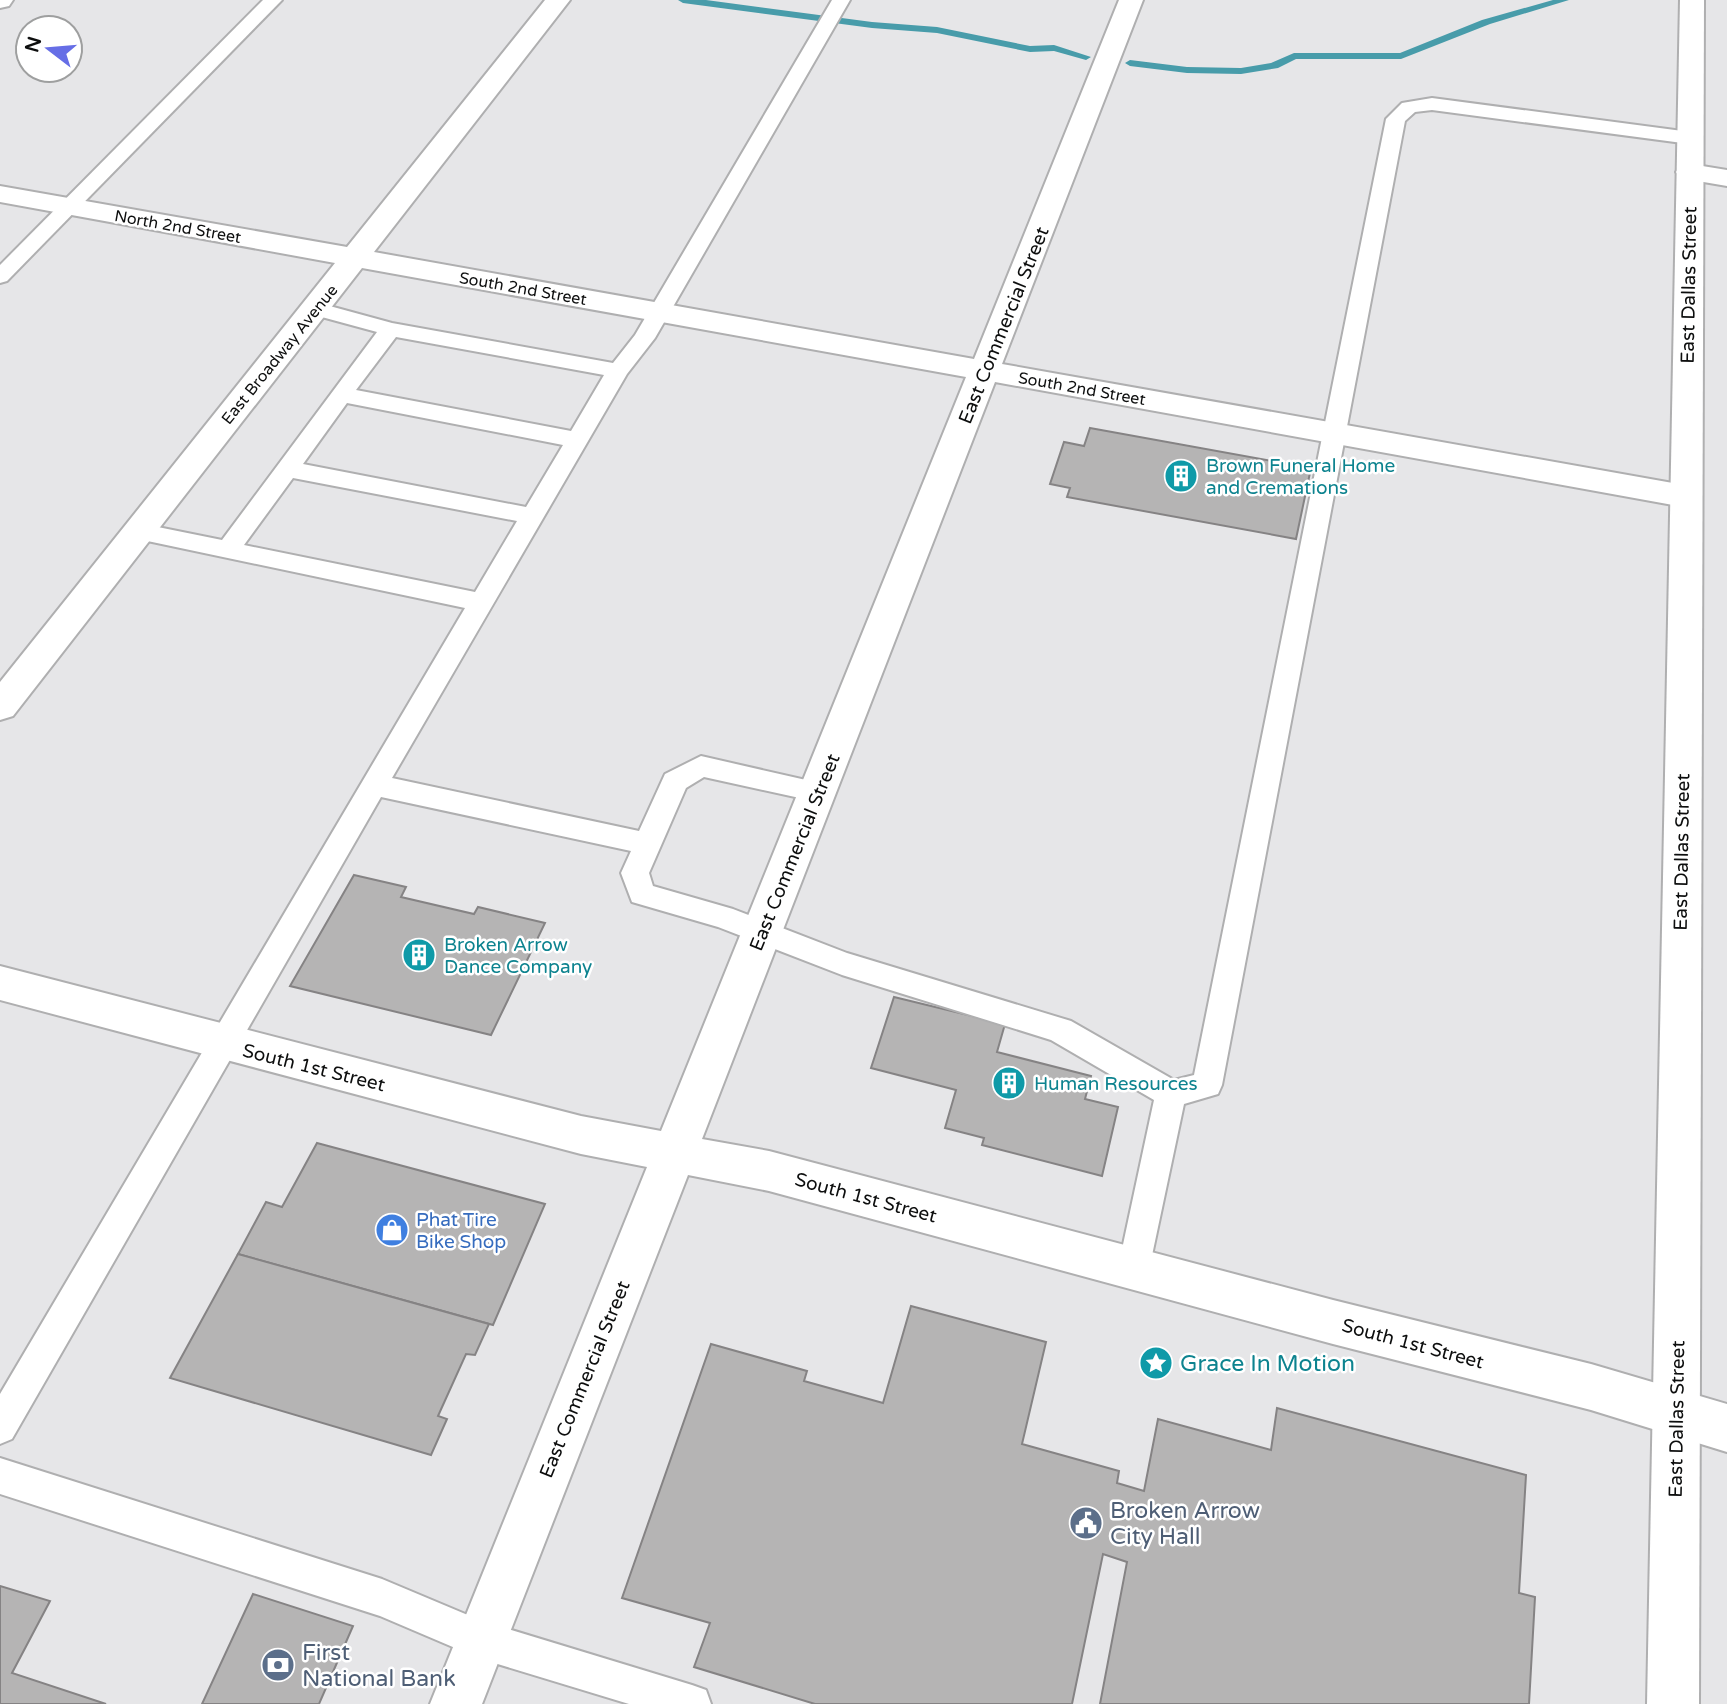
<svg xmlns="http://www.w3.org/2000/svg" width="1727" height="1704" viewBox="0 0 1727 1704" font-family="'Varela Round',sans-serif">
<rect width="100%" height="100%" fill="#e6e6e8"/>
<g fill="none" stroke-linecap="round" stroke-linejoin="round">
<!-- stream -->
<g fill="#489caa" fill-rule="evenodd">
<path d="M678 0H706L872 22 937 27 1030 46 1054 45 1091 57 1086 60 1054 51 1030 52 937 33 872 28 683 3Z"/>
<path d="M1553 0H1569L1490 24 1401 59H1296L1278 68 1241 74 1187 73 1130 66 1125 63 1130 60 1187 67 1241 68 1271 63 1294 53H1400L1482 20Z"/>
</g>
</g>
<!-- building -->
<g fill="#b5b4b4" stroke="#858384" stroke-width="2">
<path d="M1090 428 1311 468 1296 539 1067 497 1070 488 1050 484 1064 442 1084 446Z"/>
<path d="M354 875 406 887 401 897 474 914 478 907 545 923 491 1035 290 986Z"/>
<path d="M894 997 1005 1024 997 1052 1091 1076 1085 1099 1118 1107 1102 1176 982 1145 984 1138 945 1128 956 1090 871 1068Z"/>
<path d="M317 1143 545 1204 493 1325 238 1254 266 1202 282 1207Z"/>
<path d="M238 1254 489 1324 475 1355 466 1354 438 1416 447 1419 431 1455 170 1378Z"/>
<path d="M911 1306 1046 1342 1022 1444 1119 1471 1117 1483 1144 1491 1158 1419 1271 1450 1277 1408 1526 1475 1519 1593 1535 1597 1529 1704H1100L1127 1562 1103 1554 1072 1704H815L694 1667 710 1623 622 1598 711 1344 807 1371 804 1381 883 1403Z"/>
<path d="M0 1586 50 1601 12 1673 106 1704H0Z"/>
<path d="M253 1594 353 1626 319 1704H202Z"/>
</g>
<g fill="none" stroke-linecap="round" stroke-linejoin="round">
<defs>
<g id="service">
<path d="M263 0H282L7 281 0 283V265Z"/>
<path d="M832 0H850L655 338 627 374 392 778 639 831 665 774 701 756 828 785 832 792 828 799 818 802 704 777 686 788 649 873 653 886 733 909 847 953 1071 1021 1174 1080 1194 1075 1386 119 1402 103 1432 98 1690 132 1700 138 1690 144 1432 110 1415 112 1405 121 1222 1085 1218 1094 1184 1104 1147 1279 1135 1283 1123 1279 1118 1268 1154 1100 1051 1040 842 975 718 927 632 902 621 873 631 851 381 797 12 1439 0 1444V1394L465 608 138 539 129 537 126 531 129 525 138 523 222 540 377 332 307 313 304 308 307 303 315 302 392 323 613 363 635 335ZM396 337 604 375 571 431 356 390ZM347 403 563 445 526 507 303 464ZM293 478 517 521 475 592 244 545Z"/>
<path d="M0 1458 382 1579 482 1621 692 1685 706 1690 711 1704H629L481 1659 380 1616 0 1494Z"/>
</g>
<g id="minor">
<path d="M0 0H13L9 6 0 8Z"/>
<path d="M545 0H570L374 252 974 359 1119 0H1143L1002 364 1684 485 1696 488 1700 496 1696 504 1684 507 995 382 702 1139 769 1151 1333 1300 1591 1364 1727 1404V1452L1591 1410 1333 1344 769 1191 688 1175 482 1704H430L647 1167 581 1154 0 1000V966L581 1116 661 1131 966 377 362 268 13 716 0 720V682L335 263 0 202V186L347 247Z"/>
<path d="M1690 164 1727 170V186L1680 178 1676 172 1680 166Z"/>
</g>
<path id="tertiary" d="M1680 0H1704L1699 1704H1647Z"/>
</defs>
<!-- service casing -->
<use href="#service" stroke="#afafb0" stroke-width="4"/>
<!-- minor casing -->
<use href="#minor" stroke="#afafb0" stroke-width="4"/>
<!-- tertiary casing -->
<use href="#tertiary" stroke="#afafb0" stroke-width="4"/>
<!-- service -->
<use href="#service" fill="#fff" fill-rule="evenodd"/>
<!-- minor -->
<use href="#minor" fill="#fff" fill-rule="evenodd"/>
<!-- tertiary -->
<use href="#tertiary" fill="#fff" fill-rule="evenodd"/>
</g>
<!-- icons -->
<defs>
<symbol id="building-disc" viewBox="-11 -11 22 22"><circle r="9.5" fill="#0f9aa8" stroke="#fff"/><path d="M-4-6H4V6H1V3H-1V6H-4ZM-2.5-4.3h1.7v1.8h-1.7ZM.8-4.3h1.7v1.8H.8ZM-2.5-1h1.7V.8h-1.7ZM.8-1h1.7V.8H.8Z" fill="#fff"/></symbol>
<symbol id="shop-disc" viewBox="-11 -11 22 22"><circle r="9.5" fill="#3f7fe0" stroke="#fff"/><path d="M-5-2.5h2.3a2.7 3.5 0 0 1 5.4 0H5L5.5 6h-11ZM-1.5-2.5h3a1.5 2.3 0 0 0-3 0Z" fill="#fff"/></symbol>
<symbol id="sight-disc" viewBox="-11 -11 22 22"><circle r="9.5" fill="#0f9aa8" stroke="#fff"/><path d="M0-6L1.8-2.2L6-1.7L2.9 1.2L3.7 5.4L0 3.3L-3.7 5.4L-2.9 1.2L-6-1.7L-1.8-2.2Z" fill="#fff"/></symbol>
<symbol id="civic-disc" viewBox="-11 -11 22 22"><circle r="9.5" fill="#5c6f8a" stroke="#fff"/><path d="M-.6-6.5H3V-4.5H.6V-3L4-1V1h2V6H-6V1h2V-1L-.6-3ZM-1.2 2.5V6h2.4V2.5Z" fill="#fff"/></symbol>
<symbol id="bank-disc" viewBox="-11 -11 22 22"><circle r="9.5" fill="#5c6f8a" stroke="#fff"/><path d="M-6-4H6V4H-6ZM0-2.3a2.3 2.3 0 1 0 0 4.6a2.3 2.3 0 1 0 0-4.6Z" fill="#fff"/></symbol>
</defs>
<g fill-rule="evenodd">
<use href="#building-disc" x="1162" y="457" width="38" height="38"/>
<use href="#building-disc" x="400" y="936" width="38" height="38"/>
<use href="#building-disc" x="990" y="1064" width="38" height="38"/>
<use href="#shop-disc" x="373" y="1211" width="38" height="38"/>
<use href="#sight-disc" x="1137" y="1344" width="38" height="38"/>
<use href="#civic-disc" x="1067" y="1504" width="38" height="38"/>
<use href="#bank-disc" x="259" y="1646" width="38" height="38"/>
</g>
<g text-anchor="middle" stroke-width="5" stroke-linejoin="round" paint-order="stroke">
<!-- far-street labels -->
<g font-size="16" fill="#0d0e0e" stroke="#fff">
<text transform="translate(178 226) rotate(10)" y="6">North 2nd Street</text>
<text transform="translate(523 288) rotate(10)" y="6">South 2nd Street</text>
<text transform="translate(279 354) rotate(-51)" y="6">East Broadway Avenue</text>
<text transform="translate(1082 388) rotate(10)" y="6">South 2nd Street</text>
</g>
<!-- street labels -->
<g font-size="19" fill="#0d0e0e" stroke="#fff">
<text transform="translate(1688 285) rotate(-89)" y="7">East Dallas Street</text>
<text transform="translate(1003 325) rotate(-68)" y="7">East Commercial Street</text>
<text transform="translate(794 852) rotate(-68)" y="7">East Commercial Street</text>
<text transform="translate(1681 852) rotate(-89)" y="7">East Dallas Street</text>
<text transform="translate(314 1067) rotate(14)" y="7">South 1st Street</text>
<text transform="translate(866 1197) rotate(15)" y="7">South 1st Street</text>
<text transform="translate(1413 1343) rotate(15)" y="7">South 1st Street</text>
<text transform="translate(584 1379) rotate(-68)" y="7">East Commercial Street</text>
<text transform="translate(1676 1419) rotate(-89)" y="7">East Dallas Street</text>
</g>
<!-- culture labels -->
<g font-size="19" fill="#0d838f" stroke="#fff" text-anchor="start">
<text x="1206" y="472">Brown Funeral Home<tspan x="1206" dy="22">and Cremations</tspan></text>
<text x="444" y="951">Broken Arrow<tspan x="444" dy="22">Dance Company</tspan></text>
<text x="1034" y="1090">Human Resources</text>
</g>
<!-- shop labels -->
<g font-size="19" fill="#366cbe" stroke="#fff" text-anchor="start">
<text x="416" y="1226">Phat Tire<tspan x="416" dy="22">Bike Shop</tspan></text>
</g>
<!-- near-culture labels -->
<g font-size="23" fill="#0d838f" stroke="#fff" text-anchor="start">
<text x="1180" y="1371">Grace In Motion</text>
</g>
<!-- near-service labels -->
<g font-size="23" fill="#4e5e75" stroke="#fff" text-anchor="start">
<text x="1110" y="1518">Broken Arrow<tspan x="1110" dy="26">City Hall</tspan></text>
<text x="302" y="1660">First<tspan x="302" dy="26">National Bank</tspan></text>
</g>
</g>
<!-- north arrow -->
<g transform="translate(49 49) rotate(286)"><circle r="33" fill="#ffffff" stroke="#9e9f9f" stroke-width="2"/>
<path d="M0-5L12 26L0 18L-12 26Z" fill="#666ee6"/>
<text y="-10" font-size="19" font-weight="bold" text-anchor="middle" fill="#0d0e0e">N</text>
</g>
</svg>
